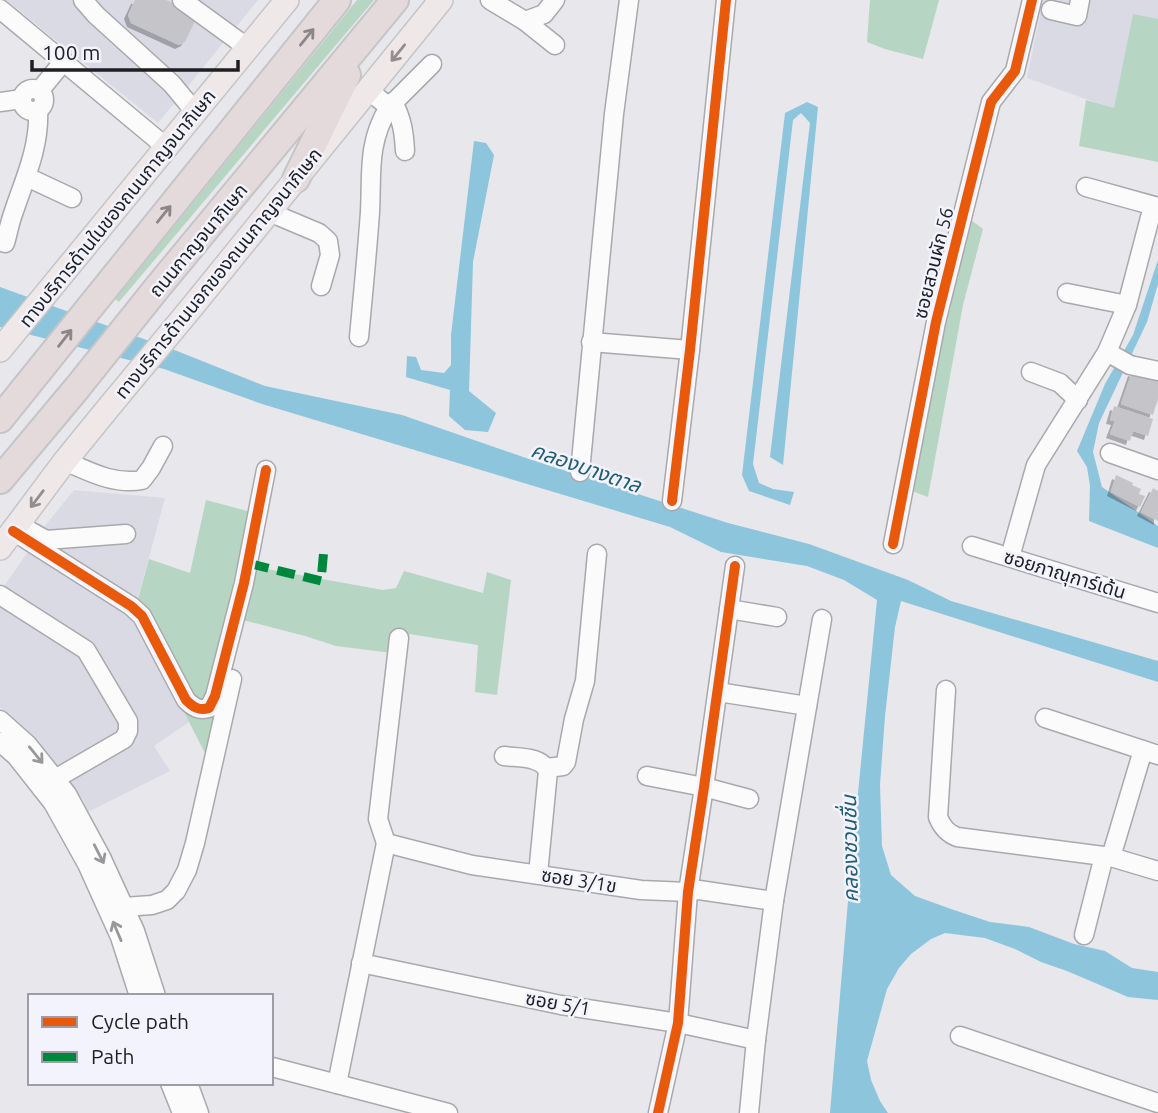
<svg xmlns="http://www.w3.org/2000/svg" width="1158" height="1113" viewBox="0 0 1158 1113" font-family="Ubuntu,'Noto Sans Thai',sans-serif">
<defs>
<filter id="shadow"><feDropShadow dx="-4" dy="4" stdDeviation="0" flood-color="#0004"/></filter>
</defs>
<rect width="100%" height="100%" fill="#e7e7ec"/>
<!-- built -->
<g fill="#dadae5">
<path d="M6 0H258L158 123Z"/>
<path d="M1043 0H1158V19L1133 15 1114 109 1027 78Z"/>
<path d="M74 490 165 498 136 605 35 538Z"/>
<path d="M32 546 134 614 189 722 154 746 170 771 88 812 83 799 37 739 0 707V592Z"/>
</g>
<!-- green -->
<g fill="#b6d5c2">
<path d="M357 0H374L119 302 115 299Z"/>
<path d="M870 0H939L923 59 885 49 867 42Z"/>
<path d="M1133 14 1158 19V162L1079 146 1086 100 1114 108Z"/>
<path d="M971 220 983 229 963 305 928 497 912 491 941 321Z"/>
<path d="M206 500 251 512 238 564 383 590 396 588 404 571 483 593 487 572 511 580 497 695 475 692 478 645 397 632 392 653 336 646 305 636 239 619 208 759 134 614 149 559 190 573Z"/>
</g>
<!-- water -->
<g fill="#8dc5dd">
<path d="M807 102 818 107 783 465 770 457 810 123 801 113 793 120 753 464 759 483 773 489 794 492 790 505 749 491 742 475 785 113Z"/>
<path d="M474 141 486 143 494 155 473 262 469 391 496 413 488 432 465 430 449 416 450 390 406 377 407 356 416 357 421 370 444 373 451 365V335Z"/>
<path d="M1158 260V284L1147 322 1099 423 1093 452 1102 487 1158 526V548L1089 521 1090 486 1087 467 1077 451 1105 384 1133 335Z"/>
<path d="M0 287 177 351 265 386 402 415 529 459 728 523 809 544 908 580 951 601 1158 661V682L901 601 895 627 885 716 880 785 882 846 891 875 915 896 951 909 990 922 1029 927 1074 944 1105 951 1132 968 1158 972V1000L1128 997 1067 971 1041 962 1015 949 985 938 945 933 931 939 911 954 899 968 887 989 867 1061 871 1080 880 1101 888 1113H830L852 854 877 600 844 580 807 566 721 552 670 527 262 404 164 369 0 327Z"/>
</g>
<!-- building -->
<g fill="#c5c5c9" filter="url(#shadow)">
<path d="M135 0H166L192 12 196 17 195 21 185 42 179 45 131 23 128 15Z"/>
<path d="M1132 372 1158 381V399L1153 415 1121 404Z"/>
<path d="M1114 406 1153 419 1148 436 1133 431 1130 441 1110 434 1115 421 1110 420Z"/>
<path d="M1116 475 1133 483 1132 485 1141 489 1139 494 1145 496 1140 507 1111 492Z"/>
<path d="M1153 488 1158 491V521L1141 512Z"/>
</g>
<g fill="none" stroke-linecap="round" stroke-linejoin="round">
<defs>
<g id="minor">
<path d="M83 0 96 15 172 84 195 112"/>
<path d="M182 0 248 48"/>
<path d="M490 0 525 21 544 14 555 0"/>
<path d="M0 9 166 147"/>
<path d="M1051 10 1077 16 1080 0"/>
<path d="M525 21 555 45"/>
<circle cx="33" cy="100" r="11"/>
<path d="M40 90 64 61"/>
<path d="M0 102 22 99"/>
<path d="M393 102C402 119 404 132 405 151"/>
<path d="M389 107 432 64"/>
<path d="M27 177 72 198"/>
<path d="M1086 187 1158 207"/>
<path d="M269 212 319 233 328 241 330 255 321 286"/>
<path d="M5 243C8 233 10 221 14 211 25 178 40 146 38 110"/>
<path d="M1067 293 1127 305"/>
<path d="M359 337C363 295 367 254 370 212 372 172 367 143 389 107L368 90"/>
<path d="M591 342 690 350"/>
<path d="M1107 352 1130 365 1158 371"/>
<path d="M1031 372 1060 383 1078 400"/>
<path d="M1110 453 1158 470"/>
<path d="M65 461C90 472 114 485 142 480L151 468 163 446"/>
<path d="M580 472 614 114 629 0"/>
<path d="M672 501 690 350 726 0"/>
<path d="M13 531 131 606 142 616 186 700C193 707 199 711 209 708L215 696 244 583 266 470"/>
<path d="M30 531 46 540 126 534"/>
<path d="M893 544 936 322 991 102 1015 71 1032 0"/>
<path d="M972 546 1158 603"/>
<path d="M1010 557 1036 465 1107 352 1127 305 1153 206"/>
<path d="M0 595 86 650 128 721V731L124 739 55 779 42 789"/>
<path d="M729 609 777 617"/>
<path d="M946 690 938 817C942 827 947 833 957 837L1111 857 1158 871"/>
<path d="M718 692 807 706"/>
<path d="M1045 718 1158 755"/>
<path d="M0 720 28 745 67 794 101 857 135 931 156 996"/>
<path d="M0 742 16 756 53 803 87 864 120 937 139 996"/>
<path d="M504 756C519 758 541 756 548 771L538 874"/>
<path d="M547 768 563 766 566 762 574 719 585 681 597 554"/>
<path d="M647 776 704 787 749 799"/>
<path d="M386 843 472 865 641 890 688 892 699 890 774 901"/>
<path d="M1111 857 1143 750"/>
<path d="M124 907 152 905 167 900 176 891 187 870 195 843 232 679"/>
<path d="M1084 935 1104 856"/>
<path d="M361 963 561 1005 678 1023 756 1040"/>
<path d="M960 1036 1158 1103"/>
<path d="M272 1067 448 1113"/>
<path d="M170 1083 182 1113"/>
<path d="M188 1083 199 1113"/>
<path d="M337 1084 386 843 378 819 399 638"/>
<path d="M658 1113 678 1023 688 892 704 787 735 566"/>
<path d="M749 1113 756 1040 774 901 822 619"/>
</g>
<g id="major">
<path d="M0 350 287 0"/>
<path d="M0 548 65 461 109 407 192 307 441 0"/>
</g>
<g id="highway">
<path d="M296 179 347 75"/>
<path d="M0 419 337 0"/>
<path d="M0 480 77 388 157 288 395 0"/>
</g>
</defs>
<!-- minor casing -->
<use href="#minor" stroke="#a9a9ad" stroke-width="21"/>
<!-- major casing -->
<use href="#major" stroke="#c5c5c7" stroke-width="26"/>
<!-- highway casing -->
<use href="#highway" stroke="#c5c5c7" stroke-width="30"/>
<!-- minor -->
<use href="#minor" stroke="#fbfbfc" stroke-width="18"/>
<!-- major -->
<use href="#major" stroke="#eee8e9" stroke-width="23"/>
<!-- highway -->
<use href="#highway" stroke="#e4dadb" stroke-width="26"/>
<!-- quiet -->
<path stroke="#00873e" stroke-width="9" stroke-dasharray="18 9" stroke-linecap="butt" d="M251 564 321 581 324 548"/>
<defs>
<g id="cycleway">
<path d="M672 501 690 350 726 0"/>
<path d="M13 531 131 606 142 616 186 700C193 707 199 711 209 708L215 696 244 583 266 470"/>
<path d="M893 544 936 322 991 102 1015 71 1032 0"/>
<path d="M658 1113 678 1023 688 892 704 787 735 566"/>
</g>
</defs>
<!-- cycleway casing -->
<use href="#cycleway" stroke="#f2f3fc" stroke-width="15"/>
<!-- cycleway -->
<use href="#cycleway" stroke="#e8590c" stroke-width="10"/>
</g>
<!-- one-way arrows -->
<defs><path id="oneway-shaft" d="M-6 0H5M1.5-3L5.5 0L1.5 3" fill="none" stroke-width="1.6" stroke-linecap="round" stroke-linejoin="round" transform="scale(1.75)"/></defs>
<g stroke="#8b8688">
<use href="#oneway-shaft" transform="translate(307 37) rotate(-51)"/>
<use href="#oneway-shaft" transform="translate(164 214) rotate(-51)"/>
<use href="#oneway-shaft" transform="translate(65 338) rotate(-52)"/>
</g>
<g stroke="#908e8f">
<use href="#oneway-shaft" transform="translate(398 53) rotate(129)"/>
<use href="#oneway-shaft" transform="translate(37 499) rotate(127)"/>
</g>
<g stroke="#98989a">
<use href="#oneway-shaft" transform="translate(36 755) rotate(51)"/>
<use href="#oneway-shaft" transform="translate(99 854) rotate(63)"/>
<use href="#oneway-shaft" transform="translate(117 931) rotate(-113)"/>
</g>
<g text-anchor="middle" stroke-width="5" stroke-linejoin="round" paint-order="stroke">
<!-- street labels -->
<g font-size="19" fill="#1e1f22" stroke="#f2f3fc">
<text transform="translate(117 208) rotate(-51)" y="7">ทางบริการด้านในของถนนกาญจนาภิเษก</text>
<text transform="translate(198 240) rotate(-50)" y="7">ถนนกาญจนาภิเษก</text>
<text transform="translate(933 263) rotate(-76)" y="7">ซอยสวนผัก 56</text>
<text transform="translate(218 273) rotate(-51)" y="7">ทางบริการด้านนอกของถนนกาญจนาภิเษก</text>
<text transform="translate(1065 574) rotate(17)" y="7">ซอยภาณุการ์เด้น</text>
<text transform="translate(579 880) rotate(9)" y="7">ซอย 3/1ข</text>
<text transform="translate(558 1003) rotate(10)" y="7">ซอย 5/1</text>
</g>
<!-- water labels -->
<g font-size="21" font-style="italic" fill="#205f76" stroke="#f2f3fc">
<text transform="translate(586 468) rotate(19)" y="7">คลองบางตาล</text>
<text transform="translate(850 849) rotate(-91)" y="7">คลองชวนชื่น</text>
</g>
</g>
<!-- legend -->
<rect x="28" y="994" width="245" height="91" fill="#f2f3fc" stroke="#9d9ea5" stroke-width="2"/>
<rect x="42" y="1017" width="35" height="10" fill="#e8590c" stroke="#9d9ea5" stroke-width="2"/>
<text x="91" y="1029" font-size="21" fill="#1e1f22">Cycle path</text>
<rect x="42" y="1052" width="35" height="10" fill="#00873e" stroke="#9d9ea5" stroke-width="2"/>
<text x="91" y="1064" font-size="21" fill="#1e1f22">Path</text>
<!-- scale -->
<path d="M32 60v10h206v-10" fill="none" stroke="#1e1f22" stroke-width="3.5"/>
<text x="42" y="60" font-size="21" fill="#1e1f22" stroke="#f2f3fc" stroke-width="5" paint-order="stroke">100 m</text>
</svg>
